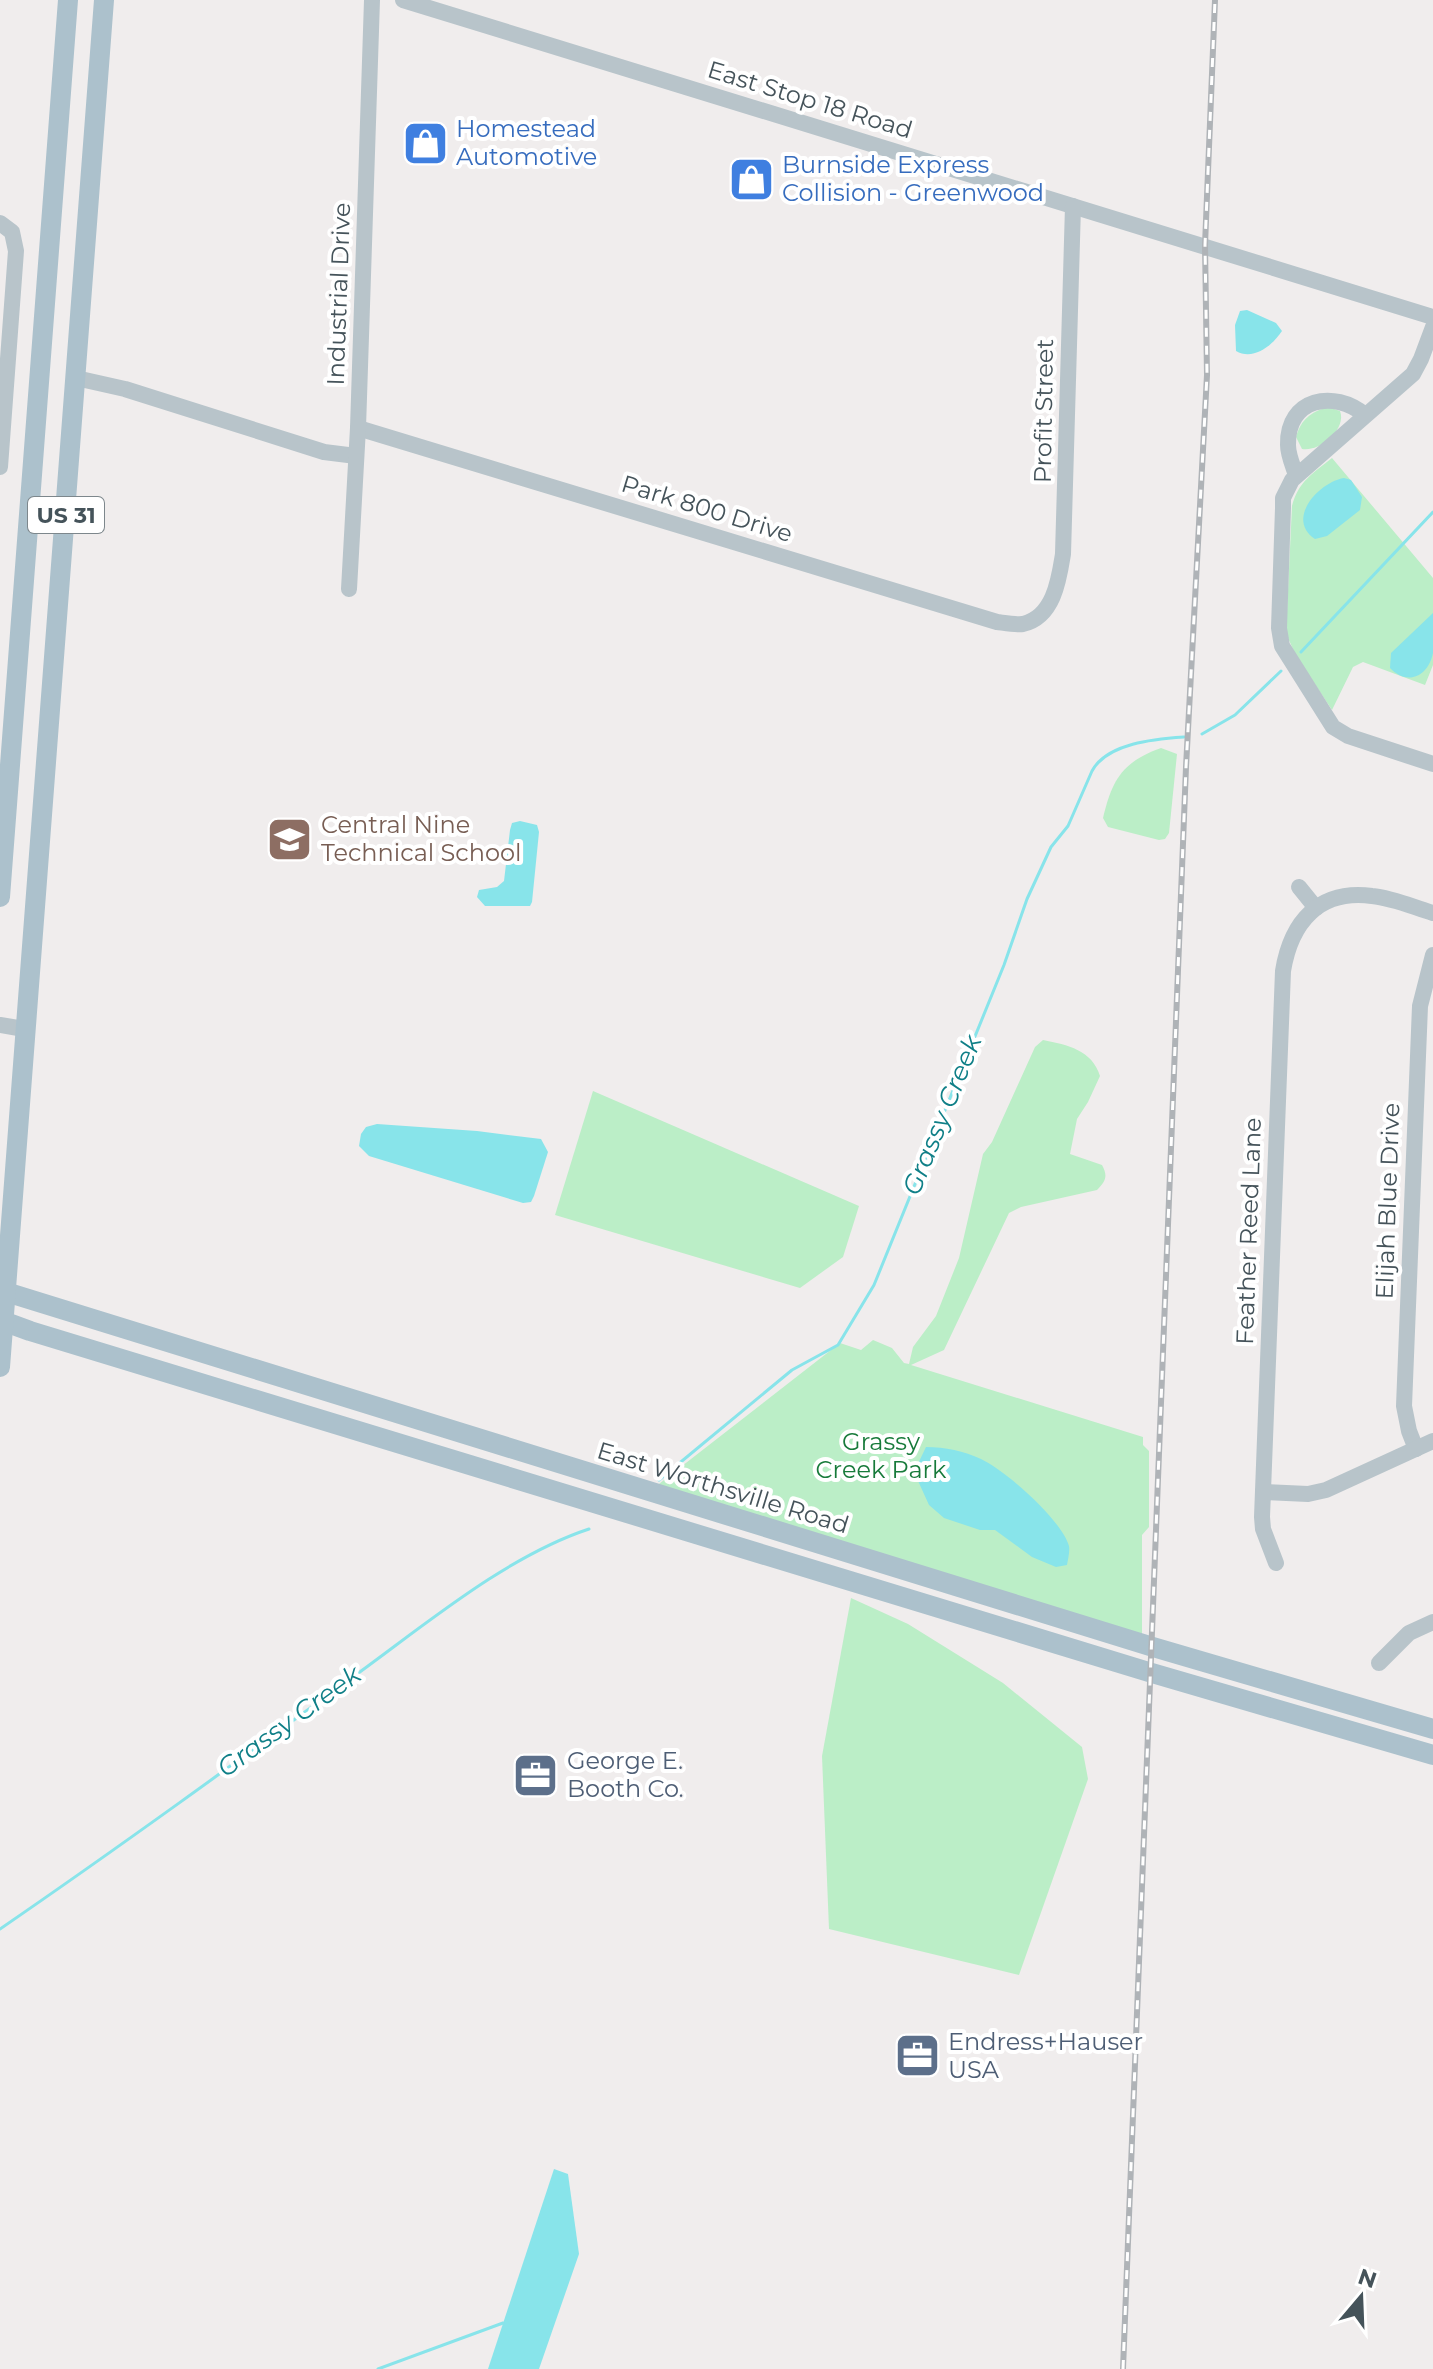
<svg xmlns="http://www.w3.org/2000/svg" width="1433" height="2369" viewBox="0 0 1433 2369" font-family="Montserrat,sans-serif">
<rect width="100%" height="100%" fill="#f0eded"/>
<!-- green -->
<g fill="#bbeec7">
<path d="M1328 407 1340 411C1347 429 1320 452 1302 449L1296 437C1301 419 1311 412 1328 407Z"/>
<path d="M1332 458 1433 578V665L1425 685 1363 662 1353 667 1332 710 1295 654 1286 633 1292 506C1298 482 1313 473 1332 458Z"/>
<path d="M1161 748 1177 754 1169 833 1165 839 1159 840 1108 827 1103 818C1112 780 1122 762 1161 748Z"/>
<path d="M1043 1040C1068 1045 1092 1050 1100 1076L1088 1102 1077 1119 1070 1154 1102 1165C1108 1176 1106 1181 1097 1190L1021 1207 1009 1213 944 1350 911 1365 1143 1437V1445L1149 1451V1527L1142 1535V1636L655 1487 840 1343 861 1350 873 1340 892 1348 904 1363 909 1364 913 1347 936 1316 959 1258 983 1154 992 1142 1035 1047Z"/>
<path d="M593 1091 859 1206 843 1257 800 1288 555 1215Z"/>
<path d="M851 1598 908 1624 1003 1683 1082 1747 1088 1779 1019 1975 829 1929 822 1756Z"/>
</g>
<!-- water -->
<g fill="#88e4ea">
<path d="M1247 310 1276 323 1282 331C1272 346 1253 361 1236 351L1235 325 1240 311Z"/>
<path d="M1344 478 1351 480 1362 497 1360 510 1327 536 1315 539C1285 519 1319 482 1344 478Z"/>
<path d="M1433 613C1433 625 1433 641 1433 653 1428 677 1407 686 1390 668L1391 653Z"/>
<path d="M520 821 537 825 539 832 532 902 530 906H485L477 897 479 890 497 887 504 881 510 830 512 823Z"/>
<path d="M377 1124 477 1131 541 1139 548 1152 534 1196 531 1202 523 1203 369 1156 359 1146 361 1134 366 1127Z"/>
<path d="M926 1447C945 1447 964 1451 981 1459 1006 1471 1061 1519 1069 1546 1070 1551 1068 1559 1067 1565L1056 1567 1032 1557 995 1530H980L944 1518 929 1505 914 1472Z"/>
<path d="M554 2169 568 2174 579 2254 539 2369H488Z"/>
</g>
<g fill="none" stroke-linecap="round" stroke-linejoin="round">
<!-- stream -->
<g stroke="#88e4ea" stroke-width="3">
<path d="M1301 652 1433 512"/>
<path d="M1202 734 1235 715 1281 671"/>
<path d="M659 1480 792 1370 838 1345 874 1285 1004 965 1027 899 1051 847 1068 826 1092 771C1107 743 1155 739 1184 737"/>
<path d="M0 1929C121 1846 239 1760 357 1674 426 1624 507 1556 589 1529"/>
<path d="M378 2369 503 2323"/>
</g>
<!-- minor -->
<g stroke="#b8c4ca" stroke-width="16">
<path d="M403 0 1433 317"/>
<path d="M0 223 12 232 16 251 0 467"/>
<path d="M1433 327 1421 359 1413 374 1292 480 1283 498V508L1279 628 1282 646 1333 727 1348 736 1433 764"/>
<path d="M76 378 125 389 324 452 356 456"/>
<path d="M358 428 997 622C1005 623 1016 625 1023 624 1054 617 1059 579 1063 554L1073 206"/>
<path d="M1296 475C1293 466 1288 455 1288 445 1287 398 1334 389 1365 415"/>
<path d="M349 589 358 428 372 0"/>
<path d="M1299 887 1316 908"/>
<path d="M0 1025 24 1029"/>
<path d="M1416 1449 1409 1431 1404 1406 1420 1006 1433 955"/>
<path d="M1263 1492 1308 1494 1326 1490 1433 1441"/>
<path d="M1276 1563 1263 1529 1262 1517 1283 971C1291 922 1319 889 1372 896 1393 898 1413 907 1433 913"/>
<path d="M1379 1663 1409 1633 1433 1622"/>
</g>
<!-- major -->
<g stroke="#acc1cc" stroke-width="20">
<path d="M0 897 68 0"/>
<path d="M0 1293 6 1292 1153 1647 1433 1729"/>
<path d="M0 1320 30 1331 1152 1673 1433 1755"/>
<path d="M0 1367 104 0"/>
</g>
<defs>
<path id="rail" d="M1123 2369 1186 767 1207 375 1205 245 1215 0"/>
</defs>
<!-- rail casing -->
<use href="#rail" stroke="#afb3b7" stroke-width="6"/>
<!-- rail -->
<use href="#rail" stroke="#fff" stroke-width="3" stroke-dasharray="9" stroke-linecap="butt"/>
</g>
<!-- icons -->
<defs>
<symbol id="shop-square" viewBox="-11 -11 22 22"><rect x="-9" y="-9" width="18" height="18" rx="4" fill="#3f7fe0" stroke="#fff"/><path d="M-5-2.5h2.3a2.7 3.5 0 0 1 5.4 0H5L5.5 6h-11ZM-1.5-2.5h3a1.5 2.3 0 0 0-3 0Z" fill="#fff"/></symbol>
<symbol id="school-square" viewBox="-11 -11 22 22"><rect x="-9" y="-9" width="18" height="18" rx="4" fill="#8d6e63" stroke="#fff"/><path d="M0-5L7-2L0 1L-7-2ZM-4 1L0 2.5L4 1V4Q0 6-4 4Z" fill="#fff"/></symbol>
<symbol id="office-square" viewBox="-11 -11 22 22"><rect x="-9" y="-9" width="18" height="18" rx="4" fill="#5c6f8a" stroke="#fff"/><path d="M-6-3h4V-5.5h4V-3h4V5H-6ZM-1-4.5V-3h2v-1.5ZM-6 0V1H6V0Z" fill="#fff"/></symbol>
</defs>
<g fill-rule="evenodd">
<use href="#shop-square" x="400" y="118" width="51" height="51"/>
<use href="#shop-square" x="726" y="154" width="51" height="51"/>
<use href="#school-square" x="264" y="814" width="51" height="51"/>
<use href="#office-square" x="510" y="1750" width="51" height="51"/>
<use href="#office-square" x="892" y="2030" width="51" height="51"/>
</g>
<g text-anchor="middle" stroke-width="8" stroke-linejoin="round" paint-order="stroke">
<!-- shield labels -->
<rect fill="#fff" stroke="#7d878c" stroke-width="2" x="28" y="497" width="76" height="36" rx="6"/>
<g font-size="22" font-weight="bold" fill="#45535a">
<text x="66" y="523">US 31</text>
</g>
<!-- street labels -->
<g font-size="24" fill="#45535a" stroke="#fff">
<text transform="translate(810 100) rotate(17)" y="8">East Stop 18 Road</text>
<text transform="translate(339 294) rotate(-88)" y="8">Industrial Drive</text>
<text transform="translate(1044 411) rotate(-89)" y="8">Profit Street</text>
<text transform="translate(707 509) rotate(17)" y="8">Park 800 Drive</text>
<text transform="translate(1388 1201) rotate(-88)" y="8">Elijah Blue Drive</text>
<text transform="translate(1249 1231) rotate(-88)" y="8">Feather Reed Lane</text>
<text transform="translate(723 1488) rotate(17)" y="8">East Worthsville Road</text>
</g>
<!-- shop labels -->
<g font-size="24" fill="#366cbe" stroke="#fff" text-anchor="start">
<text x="456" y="137">Homestead<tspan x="456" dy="28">Automotive</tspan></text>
<text x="782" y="173">Burnside Express<tspan x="782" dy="28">Collision - Greenwood</tspan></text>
</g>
<!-- education labels -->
<g font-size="24" fill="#785e54" stroke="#fff" text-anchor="start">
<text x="321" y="833">Central Nine<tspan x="321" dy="28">Technical School</tspan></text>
</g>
<!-- park labels -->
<g font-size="24" fill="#177a3a" stroke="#fff">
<text x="881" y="1450">Grassy<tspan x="881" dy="28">Creek Park</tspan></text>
</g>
<!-- service labels -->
<g font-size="24" fill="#4e5e75" stroke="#fff" text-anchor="start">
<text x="567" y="1769">George E.<tspan x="567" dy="28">Booth Co.</tspan></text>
<text x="948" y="2050">Endress+Hauser<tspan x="948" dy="28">USA</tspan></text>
</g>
<!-- water labels -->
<g font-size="26" font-style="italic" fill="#0f7f87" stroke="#fff">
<text transform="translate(942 1115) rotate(-68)" y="9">Grassy Creek</text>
<text transform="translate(289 1721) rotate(-36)" y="9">Grassy Creek</text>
</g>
</g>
<!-- north arrow -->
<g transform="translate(1361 2297) rotate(19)" stroke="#ffffff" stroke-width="6" paint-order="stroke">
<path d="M0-6L14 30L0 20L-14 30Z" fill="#45535a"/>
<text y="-12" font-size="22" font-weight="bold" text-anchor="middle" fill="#45535a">N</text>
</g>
</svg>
